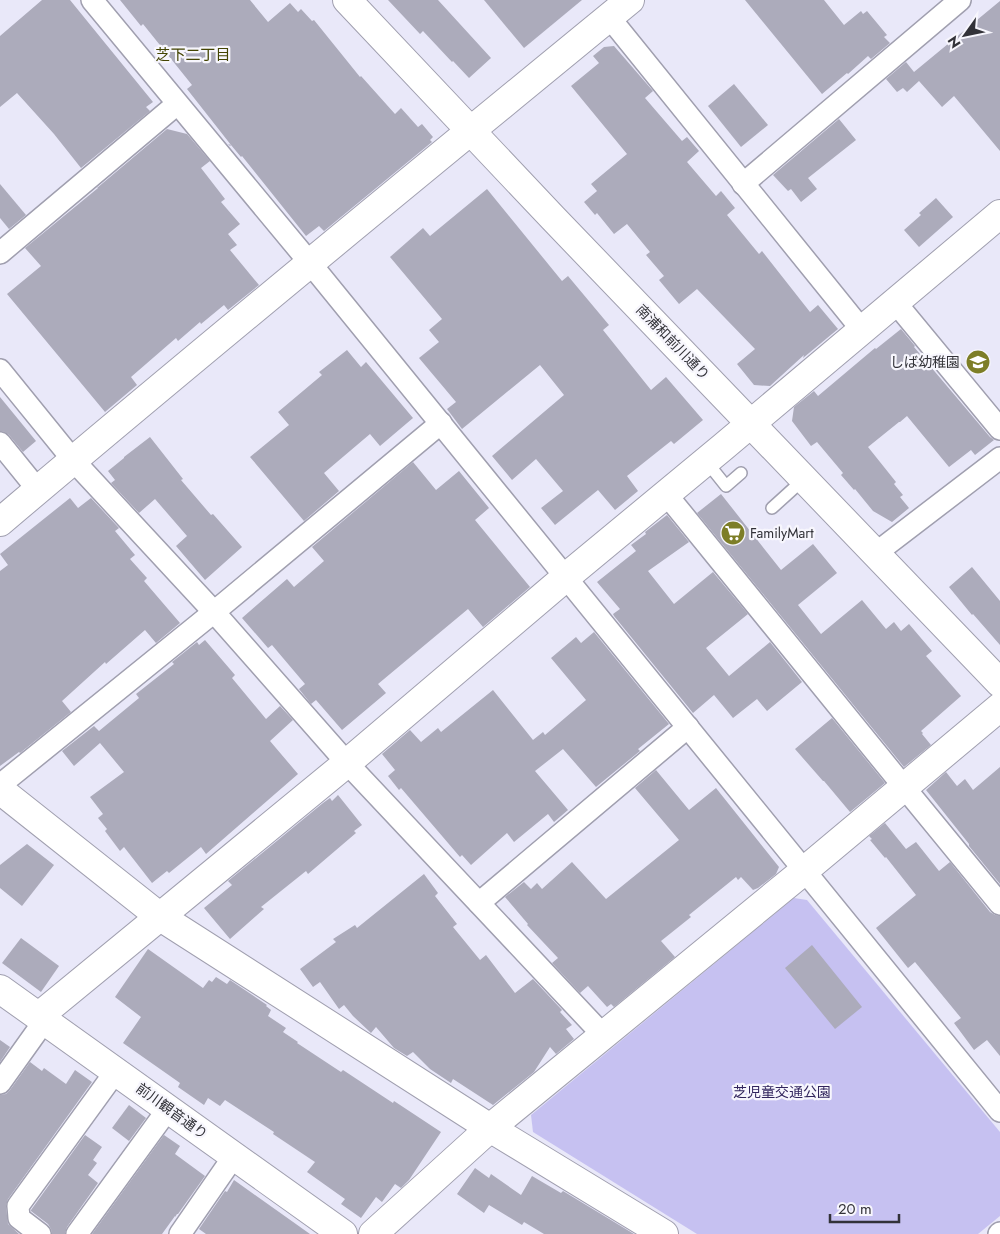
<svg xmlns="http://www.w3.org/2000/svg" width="1000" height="1234" viewBox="0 0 1000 1234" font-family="Jost,'Noto Sans JP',sans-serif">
<rect width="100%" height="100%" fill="#e9e8f9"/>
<!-- green -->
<path fill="#c6c1f1" d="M794 898 807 900 1000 1132V1216L978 1234H697L533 1132 531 1115Z"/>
<!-- building -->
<g fill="#acabbb">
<path d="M42 0H70L153 102 146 107 150 111 81 168 54 134 17 93 0 107V36Z"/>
<path d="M120 0H250L268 22 290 3 298 12 301 9 312 21 314 20 360 77 361 76 395 114 401 108 418 127 422 124 433 137 430 140 432 142 324 231 319 226 306 236 242 156 241 157 231 145 230 146 228 144 231 145 187 89 192 85 143 24 141 26Z"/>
<path d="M388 0H438L491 58 469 78 453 61 452 62 423 31 420 34Z"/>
<path d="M484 0H582L524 48Z"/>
<path d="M745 0H824L844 25 861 11 863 14 867 11 887 35 884 37 890 43 871 59 868 56 848 74 847 73 822 94Z"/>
<path d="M1000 1V151L954 96 942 107 919 81 907 92 903 88 897 92 886 79 906 62 914 72Z"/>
<path d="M614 46 653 91 645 98 682 141 687 137 699 151 687 162 716 196 721 191 735 208 727 215 759 254 762 251 810 312 818 305 838 329 803 358 804 355 770 386 754 385 737 364 755 349 697 289 679 304 659 280 664 276 646 255 650 252 627 224 614 234 597 213 595 215 584 202 597 191 591 184 627 154 571 86 599 63 593 56 604 47Z"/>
<path d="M734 84 768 125 741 147 708 106Z"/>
<path d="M839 119 856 140 808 178 817 189 801 202 791 189 788 191 773 175Z"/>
<path d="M167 129 187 134 210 161 201 168 225 199 221 202 240 224 228 234 237 245 230 250 259 285 228 310 224 305 201 324 200 322 178 341 176 338 131 377 137 385 105 412 7 294 41 266 25 248 98 188H97Z"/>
<path d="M0 184 26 215 9 229 0 218Z"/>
<path d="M487 189 562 281 568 276 609 325 603 330 651 390 666 377 703 420 674 444 671 441 627 476 638 491 615 510 598 490 555 525 541 508 563 491 536 459 512 480 492 456 564 395 540 365 462 429 447 409 456 402 419 358 439 342 429 330 442 319 390 257 423 228 430 236Z"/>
<path d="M936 198 953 217 919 247 904 230 921 215 919 213Z"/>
<path d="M901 329 915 346 914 347 990 437 994 440 975 455 971 450 949 467 907 416 900 422H899L868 447 896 482 894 484 903 495 900 497 909 508 892 522 873 511 855 489 854 490 841 475 843 473 817 442 811 446 792 421 794 407 814 391 818 396 875 348 876 349Z"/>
<path d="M347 350 361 367 366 362 413 418 380 446 370 434 324 473 339 491 304 521 250 457 289 425 278 412 322 375 319 372Z"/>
<path d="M0 397 36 441 23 452 9 435 5 432 0 431Z"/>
<path d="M150 437 183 479 181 480 211 515 213 514 242 547 205 580 176 546 187 536 155 499 139 513 111 483 115 480 108 471 124 458V457Z"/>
<path d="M413 462 436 490 459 471 489 508 475 520 530 587 483 627 468 609 378 684 386 693 342 730 316 700 311 704 299 689 305 684 272 645 268 648 242 618 287 579 294 587 324 561 312 547Z"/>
<path d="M721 494 781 570 813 544 837 573 798 605 821 634 862 600 886 629 894 622 901 631 909 624 932 651 926 656 961 696 921 731 923 733 922 734 931 745 904 767 697 513Z"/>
<path d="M70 498 78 508 91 498 119 528 115 531 135 555 130 559 147 578 144 581 180 623 156 643 145 630 106 664 105 662 62 701 71 712 20 753 19 752 0 766V571L8 565 0 554Z"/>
<path d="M667 515 689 542 648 571 674 604 713 572 748 614 706 648 729 676 770 642 802 682 767 711 757 699 733 718 714 695 693 713 614 616 613 614 620 609 597 582 636 551 631 545 646 534 645 532Z"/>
<path d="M972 567 1000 601V645L973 614 972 615 949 587Z"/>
<path d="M594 632 669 724 638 749 640 751 596 787 563 749 535 771 568 810 554 822 548 814 514 842 507 833 471 865 462 855 460 857 401 788 399 790 388 776 395 770 382 754 410 730 421 742 438 728 441 732 493 690 533 740 543 732 545 735 586 700 551 658 576 637 581 643Z"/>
<path d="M205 640 235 675 232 678 266 719 280 706 293 720 270 741 298 774 206 854 201 847 169 873 167 871 152 883 124 847 120 851 105 831 107 829 98 818 103 814 90 797 124 772 100 743 74 766 62 751 94 726 99 731 139 698 136 694 174 664 172 662 197 642 199 645Z"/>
<path d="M832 718 885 783 850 812 824 781H823L795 749Z"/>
<path d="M1000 767V884L969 846V844L926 790 946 772 957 786 965 779 973 790Z"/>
<path d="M656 770 689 810 716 788 779 867 776 874 758 888 753 890 741 877 738 880 736 877 689 915 691 917 661 941 675 957 614 1007 611 1004 607 1007 588 986 580 993 552 963 558 958 527 925 528 924 505 897 524 882 531 889 537 883 542 889 572 862 606 899 679 840 635 788Z"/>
<path d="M338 795 362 825 354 831 356 833 308 874 306 871 261 907 264 909 230 939 204 908 232 885 228 881 323 803 330 798 332 801Z"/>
<path d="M885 823 906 849 916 842 939 871 950 862 990 912 995 915 1000 916V1056L987 1040 974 1050 954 1023 961 1018 915 962 908 968 876 928 916 895 886 857 885 858 870 840 872 839 869 836Z"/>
<path d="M27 844 54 865 22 906 0 888V865Z"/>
<path d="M424 874 438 893 435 896 457 924 453 927 480 960 486 955 515 993 533 979 562 1010 560 1012 572 1025 566 1029 574 1039 556 1054 550 1047 534 1072 493 1105 453 1079 451 1083 430 1069 413 1052 407 1056 394 1048 376 1027 371 1033 353 1016 344 1005 339 1009 320 982 313 987 300 969 336 942 333 939 355 925 357 928Z"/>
<path d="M21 938 59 966 41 992 2 963Z"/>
<path d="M812 945 862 1007 835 1029 785 968Z"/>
<path d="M148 949 203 988 209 980 212 982 216 977 227 984 230 980 267 1005 266 1006 271 1010 268 1016 286 1028 283 1032 298 1042 297 1043 341 1072 343 1070 393 1103 394 1101 441 1132 409 1180 401 1188 395 1184 382 1202 376 1197 361 1218 341 1204 345 1199 307 1172 315 1162 273 1134 274 1132 225 1100 220 1106 208 1098 204 1105 178 1087 180 1083 123 1043 141 1017 115 997Z"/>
<path d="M0 1040 10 1047 0 1062Z"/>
<path d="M30 1062 42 1071 44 1068 66 1084 75 1070 92 1082 8 1199 6 1207 8 1224 19 1234H0V1095L6 1094 10 1090Z"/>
<path d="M129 1105 146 1118 129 1141 112 1128Z"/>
<path d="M85 1135 102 1147 93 1160 97 1163 88 1175 98 1183 67 1227 65 1234H52L51 1229 48 1224 31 1211V1210Z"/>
<path d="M164 1135 180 1146 175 1154 205 1176 178 1214H177L175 1217V1216L162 1234H92Z"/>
<path d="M475 1168 489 1178 491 1174 521 1195 532 1176 561 1193 563 1191 634 1234H544L524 1222 522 1225 489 1205 484 1213 457 1194Z"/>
<path d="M234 1180 310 1234H206L199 1229 225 1191 227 1192Z"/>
</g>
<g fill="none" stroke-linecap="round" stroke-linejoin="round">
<defs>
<g id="lane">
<path d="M706 461 726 486 741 473"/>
<path d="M772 508 804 479"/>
</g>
<g id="street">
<path d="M92 0 310 263 1000 1111"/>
<path d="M609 17 862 330"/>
<path d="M743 184 960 0"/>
<path d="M0 253 177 104"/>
<path d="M895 302 1000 429"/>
<path d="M0 370 73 460 214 612 347 763 603 1035"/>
<path d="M0 443 38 490"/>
<path d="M666 494 904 787 1000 904"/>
<path d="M876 553 1000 458"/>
<path d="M0 785 214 612 441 423"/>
<path d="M479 903 688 727"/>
<path d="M0 1083 45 1020"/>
<path d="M40 1234 19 1218 18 1206 116 1071"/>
<path d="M77 1234 168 1109"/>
<path d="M180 1234 234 1156"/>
<path d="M999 1234 1000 1233"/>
</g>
<g id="secondary">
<path d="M347 0 553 218 1000 683"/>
<path d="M0 522C208 346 419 173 630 0"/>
<path d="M0 790 159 916 490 1128 664 1234"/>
<path d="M0 989 343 1234"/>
<path d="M39 1016 347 763 566 577 723 447 1000 214"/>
<path d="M373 1234 490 1128 805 870 1000 707"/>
</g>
</defs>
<!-- lane casing -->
<use href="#lane" stroke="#a09faf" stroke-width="14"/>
<!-- street casing -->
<use href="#street" stroke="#a09faf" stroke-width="24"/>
<!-- secondary casing -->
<use href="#secondary" stroke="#a09faf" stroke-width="30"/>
<!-- lane -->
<use href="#lane" stroke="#fff" stroke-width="11"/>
<!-- street -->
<use href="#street" stroke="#fff" stroke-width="21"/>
<!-- secondary -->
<use href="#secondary" stroke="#fff" stroke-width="28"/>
</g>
<!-- icons -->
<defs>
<symbol id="school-disc" viewBox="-11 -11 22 22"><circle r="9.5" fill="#7d7e27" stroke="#f7f6fd"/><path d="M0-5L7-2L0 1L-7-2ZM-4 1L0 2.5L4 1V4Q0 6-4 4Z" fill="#fff"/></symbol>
<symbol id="supermarket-disc" viewBox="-11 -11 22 22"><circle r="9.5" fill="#7d7e27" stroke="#f7f6fd"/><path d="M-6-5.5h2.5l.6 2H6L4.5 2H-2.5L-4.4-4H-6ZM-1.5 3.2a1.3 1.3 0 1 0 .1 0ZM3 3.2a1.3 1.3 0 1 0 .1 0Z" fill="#fff"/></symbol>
</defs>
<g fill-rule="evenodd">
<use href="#school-disc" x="964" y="348" width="28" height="28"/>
<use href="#supermarket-disc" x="719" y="519" width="28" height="28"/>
</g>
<g text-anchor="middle" stroke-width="4.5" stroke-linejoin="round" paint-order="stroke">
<!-- street labels -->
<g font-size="14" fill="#323238" stroke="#f7f6fd">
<text transform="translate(673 342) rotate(46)" y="5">南浦和前川通り</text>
<text transform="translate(172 1111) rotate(36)" y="5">前川観音通り</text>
</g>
<!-- poi labels -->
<g font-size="14" fill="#323238" stroke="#f7f6fd" text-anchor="end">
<text x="960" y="367">しば幼稚園</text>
<text x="750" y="538" text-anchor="start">FamilyMart</text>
</g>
<!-- park labels -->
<g font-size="14" fill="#31245d" stroke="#f7f6fd">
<text x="782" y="1097">芝児童交通公園</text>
</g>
<!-- neighbourhood labels -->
<g font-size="15" fill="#434402" stroke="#f7f6fd">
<text x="193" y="60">芝下二丁目</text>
</g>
</g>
<!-- north arrow -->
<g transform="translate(965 35) rotate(237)" stroke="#f7f6fd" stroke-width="4" paint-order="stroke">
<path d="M0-4L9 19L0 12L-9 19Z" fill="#323238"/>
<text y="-8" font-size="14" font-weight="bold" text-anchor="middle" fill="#323238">N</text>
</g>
<!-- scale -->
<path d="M830 1214v8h69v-8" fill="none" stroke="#323238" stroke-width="2.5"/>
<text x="838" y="1214" font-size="15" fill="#323238" stroke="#f7f6fd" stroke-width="4" paint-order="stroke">20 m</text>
</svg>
